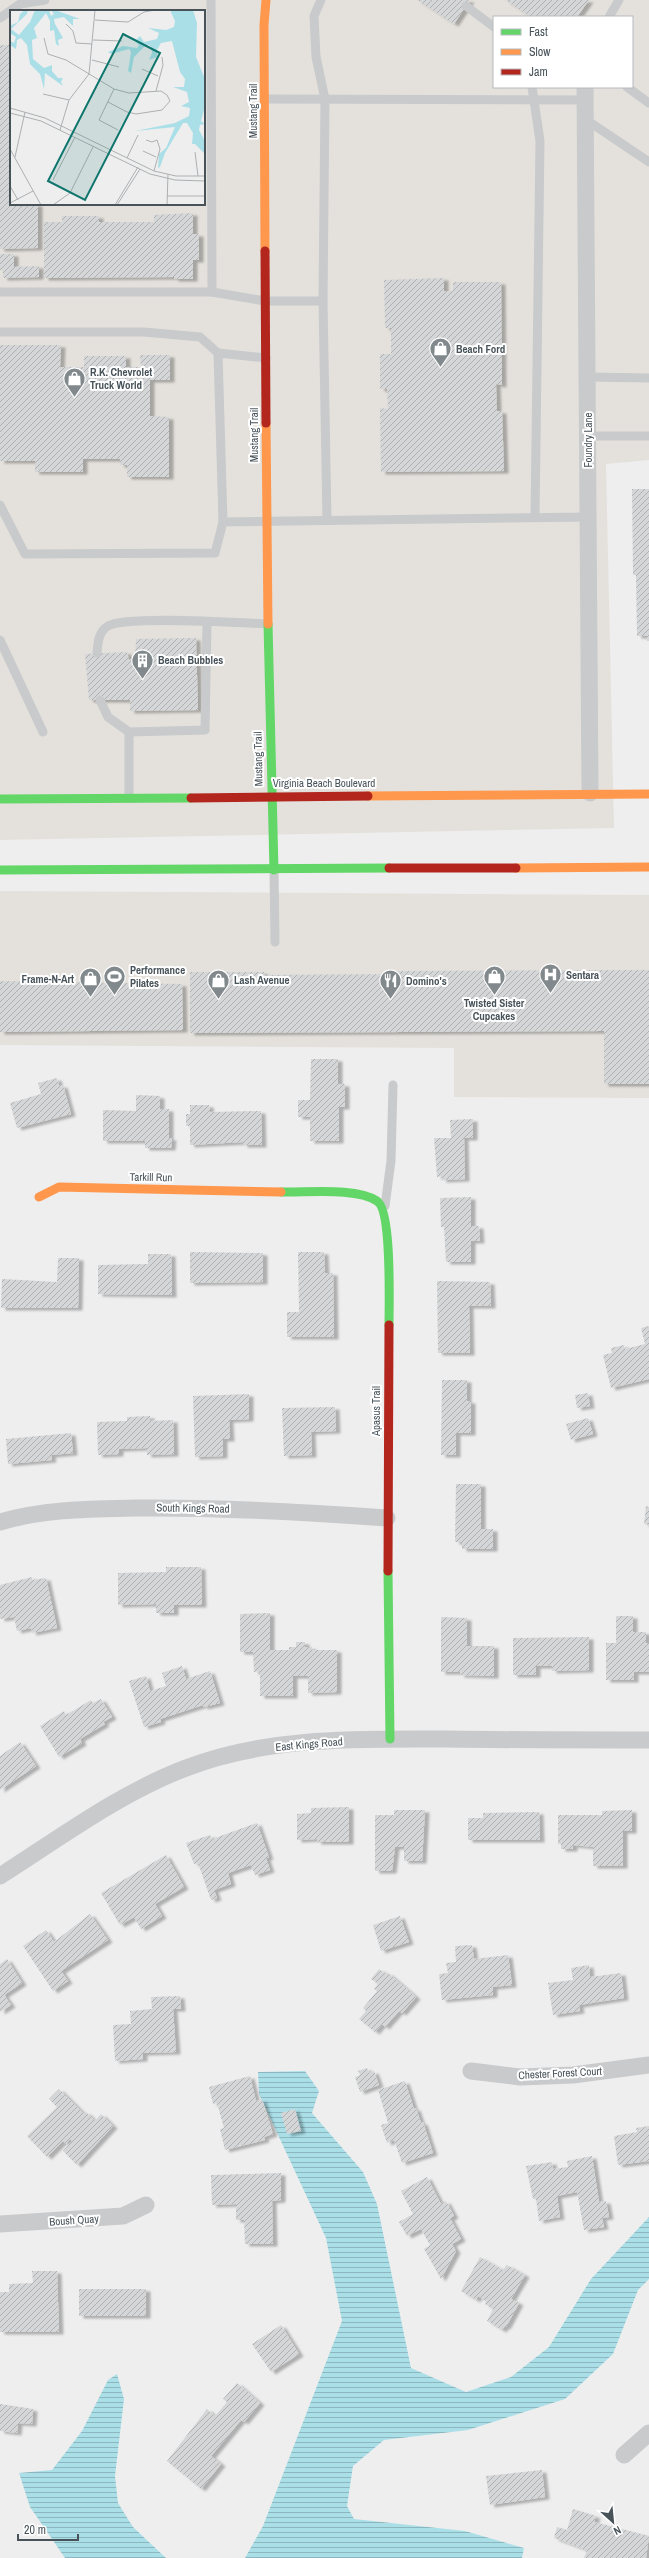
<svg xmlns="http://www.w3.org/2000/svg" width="649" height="2558" viewBox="0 0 649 2558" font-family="'Archivo Narrow',sans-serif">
<defs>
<pattern id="water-rules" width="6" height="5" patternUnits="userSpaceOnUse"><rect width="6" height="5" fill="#aadfe8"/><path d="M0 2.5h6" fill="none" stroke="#8cb7bf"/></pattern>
<pattern id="building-hatch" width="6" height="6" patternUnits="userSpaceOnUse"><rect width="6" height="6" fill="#d5d6d7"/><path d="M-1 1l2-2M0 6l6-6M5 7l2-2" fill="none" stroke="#afb0b1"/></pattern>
<filter id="shadow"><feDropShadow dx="4.5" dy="2.5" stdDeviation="1" flood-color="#0004"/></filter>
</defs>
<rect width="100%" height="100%" fill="#efeeee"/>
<!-- commercial -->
<g fill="#e4e1dc" fill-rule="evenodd">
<path d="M0 0H649V460L606 464 614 828 0 840ZM11 11H204V204H11ZM494 17H632V87H494Z"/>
<path d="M0 891 649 895V1098L454 1097V1048L0 1045Z"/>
</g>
<!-- water -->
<g fill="url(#water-rules)">
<path d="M305 2071 319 2091 312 2113 363 2172 377 2204 411 2368 466 2392 511 2377 549 2347 591 2279 649 2217V2279L638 2290 613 2354 565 2399 468 2430 384 2440 353 2466 347 2506 354 2519 465 2531 524 2548 522 2558H245L263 2526 342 2321 326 2238 259 2094 258 2072Z"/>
<path d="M117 2374 124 2399 115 2476 118 2503 133 2527 166 2558H65L30 2507 19 2473 52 2470 82 2431 108 2380Z"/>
</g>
<!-- building -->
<g fill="url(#building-hatch)" filter="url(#shadow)">
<path d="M417 0H470L454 24Z"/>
<path d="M505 0H589L577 17H531Z"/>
<path d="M0 45H11V204H38V248L0 249Z"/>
<path d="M193 213V234H199V260H193V279H174V277L44 278V222H62V216H99V222H154V215Z"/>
<path d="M0 254H14V267L39 266V277L3 278V270H0Z"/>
<path d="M444 278V291H453V282H501L502 385 496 384 497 411H502L504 471 381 472 380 408 388 409 387 389H380V354H391V328H385L384 280Z"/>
<path d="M0 345H61L60 367H84V356H126V367H141L140 355H170V380H150V416L169 417V477H127V465H120V459H83V472H35V461H0Z"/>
<path d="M632 489H649V641H647V636H637L636 575H633Z"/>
<path d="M196 638 198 710 130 711V700H89L85 654 127 652 129 660 135 659 136 639Z"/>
<path d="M649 970V1084H604V1031L190 1033V972H264V975L394 974V971Z"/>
<path d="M0 981 182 984 183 1030 0 1032Z"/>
<path d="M311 1059H338V1084H345V1107H339V1141H310V1117H298V1100H310Z"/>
<path d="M57 1078 59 1086 63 1085 71 1114 17 1128 10 1103 41 1094 38 1083Z"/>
<path d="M136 1095 160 1096V1109H169V1138H172L171 1148H145V1141H103V1110L136 1111Z"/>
<path d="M190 1105H209L210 1112 261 1111 262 1145H243V1142L190 1145V1126H186V1114H190Z"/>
<path d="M473 1119V1138H464L465 1179 442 1180V1176L437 1177 434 1138H451L450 1120Z"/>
<path d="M471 1197V1226H479L480 1241H471V1262H446L444 1227H441L440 1198Z"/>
<path d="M190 1252 263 1253V1282L190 1283Z"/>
<path d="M298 1252H324L325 1273H333L334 1337H287V1312H299Z"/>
<path d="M148 1254H171L172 1295 98 1294V1265L148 1264Z"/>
<path d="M58 1258H79L78 1308H1L2 1279 57 1282Z"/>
<path d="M437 1281 490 1282 491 1306H469L470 1353H438Z"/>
<path d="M649 1326V1379L611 1388 603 1355 612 1353 611 1348 624 1345 625 1349 645 1344 641 1328Z"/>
<path d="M442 1380H467V1401H471V1433H456V1455H441Z"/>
<path d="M588 1393 590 1406 577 1408 575 1395Z"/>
<path d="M249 1394V1419L229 1420 230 1439H223V1456L195 1457 193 1396Z"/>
<path d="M335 1407 336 1431 311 1432 312 1455 284 1456 282 1408Z"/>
<path d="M150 1416V1421L173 1420 174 1454 147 1455V1448L119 1449V1454L98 1455 97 1422 127 1421V1417Z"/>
<path d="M588 1418 593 1434 571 1440 566 1424Z"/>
<path d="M71 1433 73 1453 51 1455 52 1460 8 1464 6 1439Z"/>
<path d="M456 1484H481V1529H493V1549H462V1542H455Z"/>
<path d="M646 1506 649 1507V1525L644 1524Z"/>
<path d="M166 1567H201L202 1605H174V1613H156V1604L118 1605V1573L166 1572Z"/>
<path d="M32 1577V1580L46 1578 57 1628 32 1633 31 1628 17 1631 14 1617 0 1619V1585Z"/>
<path d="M270 1613V1650H289V1647H296V1642H305V1647H312V1650H337V1692L308 1693V1676H293V1696H260V1671L254 1672 253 1652H240V1614Z"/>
<path d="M616 1616H633V1632H646V1643H649V1672H634V1680H606V1643H616Z"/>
<path d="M441 1617 467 1618V1646H494V1676L460 1675V1672H441Z"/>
<path d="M589 1637V1670L552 1671V1666H536V1675H513V1638Z"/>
<path d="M182 1666 186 1679 210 1671 220 1703 204 1707 203 1705 160 1719 161 1722 144 1727 129 1681 146 1676 150 1691 166 1686 162 1673Z"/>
<path d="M101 1699 112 1717 103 1722 105 1724 80 1739 82 1743 59 1757 40 1726 64 1711 66 1715 91 1700 93 1703Z"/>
<path d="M20 1742 36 1766 0 1790V1756Z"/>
<path d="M349 1807V1842H317V1839L297 1840V1814L311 1813V1808Z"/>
<path d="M394 1810H425L422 1861H404V1847H395L392 1871H375V1815H394Z"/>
<path d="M632 1810V1831H623V1866H593V1847L573 1845V1849H561V1844H558V1815H602V1811Z"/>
<path d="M539 1812 540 1840H468V1818H483V1813Z"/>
<path d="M257 1823 269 1857 266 1858 270 1870 255 1875 251 1865 228 1873 231 1884 214 1890 217 1898 211 1900 198 1863 194 1864 186 1843 210 1835 212 1839Z"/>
<path d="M166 1855 184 1887 155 1904 162 1916 141 1929 134 1917 120 1925 101 1893Z"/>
<path d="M90 1914 108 1940 61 1971 68 1981 53 1991 23 1946 46 1930 54 1942Z"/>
<path d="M400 1916 409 1942 381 1951 373 1925Z"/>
<path d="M472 1945 474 1959 508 1955 512 1985 493 1987V1995L442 2000 439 1974 448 1973 446 1963 456 1962 455 1946Z"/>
<path d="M7 1959 22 1983 4 1995 11 2005 0 2012V1964Z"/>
<path d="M589 1965 590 1977 621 1973 624 1998 579 2005 580 2011 553 2015 548 1983 573 1980 571 1968Z"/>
<path d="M379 1969 386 1974 388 1973 416 1997 402 2013 399 2011 385 2027 382 2024 375 2032 359 2019 366 2011 363 2008 377 1991 374 1989 378 1984 371 1979Z"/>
<path d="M180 1996 181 2009H173L176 2052 143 2053V2059L115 2061 113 2025 131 2024 130 2011 152 2009 151 1997Z"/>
<path d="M367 2068 369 2073 374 2071 379 2085 360 2092 355 2077 360 2075 358 2071Z"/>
<path d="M250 2076 256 2101 262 2099 273 2134 264 2137 265 2140 225 2150 220 2129 224 2128 217 2103 213 2104 209 2087Z"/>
<path d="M405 2081 414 2109 416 2108 421 2123 423 2122 433 2153 402 2163 394 2140 387 2143 381 2125 388 2123 378 2090Z"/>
<path d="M59 2089 84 2114 86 2112 95 2121 101 2114 113 2126 77 2165 63 2151 72 2141 70 2139 66 2144 63 2141 47 2157 27 2136 57 2107 49 2099Z"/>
<path d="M295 2109 301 2131 287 2134 281 2113Z"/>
<path d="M649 2126V2161L618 2165 614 2136 637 2132 636 2128Z"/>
<path d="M592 2156 599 2202 606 2201 609 2217 602 2218 604 2227 584 2230 577 2192 557 2196 560 2217 539 2221 536 2199H533L526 2166 552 2162 553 2169 568 2167 567 2161Z"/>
<path d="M281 2173V2200L272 2201 273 2244H245L244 2220H236V2204L212 2205 211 2175Z"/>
<path d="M427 2177 441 2204 446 2201 454 2216 450 2218 461 2239 452 2244 456 2251 441 2279 424 2249 430 2245 421 2229 407 2236 399 2222 413 2214 401 2191Z"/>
<path d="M480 2257 503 2270 507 2265 525 2275 511 2299 519 2303 506 2327 505 2326 502 2330 487 2321 493 2309 485 2304 486 2301 478 2296 476 2300 461 2291Z"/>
<path d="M32 2271H57L59 2332H0V2292H9V2284L33 2283Z"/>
<rect x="79" y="2289" width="67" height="27"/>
<path d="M281 2325 299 2354 271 2372 252 2344Z"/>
<path d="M237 2383 260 2403 244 2422 241 2420 211 2456 221 2464 201 2489 167 2461 207 2409 215 2416 227 2402 223 2399Z"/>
<path d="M0 2404 33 2409 32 2424 18 2423 17 2433 0 2431Z"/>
<path d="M542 2470 545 2497 490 2505 486 2476Z"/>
<path d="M573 2509 596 2516 594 2522 649 2536 646 2558H584L587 2550 554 2538 557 2527 567 2530Z"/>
</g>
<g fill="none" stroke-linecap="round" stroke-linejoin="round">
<!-- lane -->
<g stroke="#c8cacc" stroke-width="9">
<path d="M211 0 212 292 265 301H323L325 99 316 57 314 16 321 0"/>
<path d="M466 6 494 27"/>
<path d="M609 17 619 0"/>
<path d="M0 18 20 4 45 0"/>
<path d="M532 87 540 141 535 517"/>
<path d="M627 87 649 103"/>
<path d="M265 99 585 100"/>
<path d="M585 119 649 162"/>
<path d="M0 292H212"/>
<path d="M323 301 327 520"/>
<path d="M0 332H144L200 337 218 353"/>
<path d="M587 377 649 378"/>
<path d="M587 436H649"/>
<path d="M0 505 25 554 215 553 223 522 588 517"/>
<path d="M223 522 218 353 266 358"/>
<path d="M0 640 43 732"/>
<path d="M97 653C98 643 98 632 108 626 127 615 240 623 268 624"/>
<path d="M100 700 108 717 129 732 205 730 207 623"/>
<path d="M129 798V732"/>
<path d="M274 870 275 942"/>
<path d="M385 1206 391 1161 393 1085"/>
</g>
<!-- street -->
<g stroke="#c8cacc" stroke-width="17">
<path d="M585 87 590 793"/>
<path d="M0 1522C44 1509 90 1509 136 1508 220 1507 303 1512 387 1518"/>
<path d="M0 1876C60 1838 120 1793 186 1768 268 1736 361 1739 447 1739 514 1740 582 1740 649 1740"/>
<path d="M471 2071 520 2077 573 2075 649 2065"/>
<path d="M0 2224 123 2216 146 2205"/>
<path d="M624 2455 649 2433"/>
</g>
<!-- fast -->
<g stroke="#63d668" stroke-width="9">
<path d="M268 624 274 870"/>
<path d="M0 799 191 798"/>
<path d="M0 870 389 868"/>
<path d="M281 1192C306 1193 356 1187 377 1201 392 1210 389 1305 389 1325"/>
<path d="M388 1571 390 1739"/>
</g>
<!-- slow -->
<g stroke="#ff974d" stroke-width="9">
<path d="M265 251 264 25 266 0"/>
<path d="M266 423 268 624"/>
<path d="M368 796 649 794"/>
<path d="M516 868 649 867"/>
<path d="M39 1197 59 1187 281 1192"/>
</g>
<!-- jam -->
<g stroke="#b3261e" stroke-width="9">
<path d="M265 251 266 423"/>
<path d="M191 798 368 796"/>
<path d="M389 868H516"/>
<path d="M388 1571 389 1325"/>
</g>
</g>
<!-- icons -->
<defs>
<symbol id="shop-pin" viewBox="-11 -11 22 30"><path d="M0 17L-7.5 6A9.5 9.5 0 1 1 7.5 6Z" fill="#82898d" stroke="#fff"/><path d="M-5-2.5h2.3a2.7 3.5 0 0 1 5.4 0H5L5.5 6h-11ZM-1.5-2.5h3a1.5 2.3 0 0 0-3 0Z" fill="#fff"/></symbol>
<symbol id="building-pin" viewBox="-11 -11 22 30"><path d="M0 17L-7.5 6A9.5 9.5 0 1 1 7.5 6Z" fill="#82898d" stroke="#fff"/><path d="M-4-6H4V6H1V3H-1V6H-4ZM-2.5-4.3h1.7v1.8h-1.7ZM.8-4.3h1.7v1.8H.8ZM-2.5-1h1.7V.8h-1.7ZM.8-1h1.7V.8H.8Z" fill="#fff"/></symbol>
<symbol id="hospital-pin" viewBox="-11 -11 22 30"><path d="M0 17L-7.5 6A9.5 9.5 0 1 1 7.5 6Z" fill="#82898d" stroke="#fff"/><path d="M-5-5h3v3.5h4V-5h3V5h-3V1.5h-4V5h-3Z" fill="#fff"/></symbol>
<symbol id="stadium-pin" viewBox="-11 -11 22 30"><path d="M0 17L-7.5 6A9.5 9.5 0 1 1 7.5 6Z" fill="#82898d" stroke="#fff"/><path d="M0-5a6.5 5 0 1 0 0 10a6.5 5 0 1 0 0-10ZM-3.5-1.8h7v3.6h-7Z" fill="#fff"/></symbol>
<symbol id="restaurant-pin" viewBox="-11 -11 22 30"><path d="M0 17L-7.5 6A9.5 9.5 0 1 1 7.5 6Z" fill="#82898d" stroke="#fff"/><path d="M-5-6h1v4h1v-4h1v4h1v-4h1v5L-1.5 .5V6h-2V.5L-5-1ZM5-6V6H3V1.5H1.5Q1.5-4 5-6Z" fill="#fff"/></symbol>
</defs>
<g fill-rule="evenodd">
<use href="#shop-pin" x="428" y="336" width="25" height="34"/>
<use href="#shop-pin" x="62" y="366" width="25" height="34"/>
<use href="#building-pin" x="130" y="648" width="25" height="34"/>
<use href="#hospital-pin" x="538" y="962" width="25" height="34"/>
<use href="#stadium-pin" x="102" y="964" width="25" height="34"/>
<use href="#shop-pin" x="482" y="964" width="25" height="34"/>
<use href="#shop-pin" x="78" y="966" width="25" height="34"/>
<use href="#shop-pin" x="206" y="968" width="25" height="34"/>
<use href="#restaurant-pin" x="378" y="968" width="25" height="34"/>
</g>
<g text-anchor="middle" stroke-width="4" stroke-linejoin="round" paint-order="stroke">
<!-- street labels -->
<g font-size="11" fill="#475259" stroke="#fff">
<text transform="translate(253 111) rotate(-90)" y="4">Mustang Trail</text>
<text transform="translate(254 435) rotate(-90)" y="4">Mustang Trail</text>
<text transform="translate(588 440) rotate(-90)" y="4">Foundry Lane</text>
<text transform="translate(258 759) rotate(-91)" y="4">Mustang Trail</text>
<text x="324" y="787">Virginia Beach Boulevard</text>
<text transform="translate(151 1177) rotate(1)" y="4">Tarkill Run</text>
<text transform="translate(376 1411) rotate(-90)" y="4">Apasus Trail</text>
<text transform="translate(193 1508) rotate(1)" y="4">South Kings Road</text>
<text transform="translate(309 1744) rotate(-5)" y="4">East Kings Road</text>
<text transform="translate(560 2073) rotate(-3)" y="4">Chester Forest Court</text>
<text transform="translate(74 2220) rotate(-4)" y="4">Boush Quay</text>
</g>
<!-- poi labels -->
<g font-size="11" font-weight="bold" fill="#475259" stroke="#fff" text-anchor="start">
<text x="456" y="353">Beach Ford</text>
<text x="90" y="376">R.K. Chevrolet<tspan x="90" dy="13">Truck World</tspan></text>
<text x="158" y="664">Beach Bubbles</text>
<text x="130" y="974">Performance<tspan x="130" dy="13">Pilates</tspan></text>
<text x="566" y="979">Sentara</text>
<text x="74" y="983" text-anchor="end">Frame-N-Art</text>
<text x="234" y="984">Lash Avenue</text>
<text x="406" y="985">Domino's</text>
<text x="494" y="1007" text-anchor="middle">Twisted Sister<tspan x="494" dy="13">Cupcakes</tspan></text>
</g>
</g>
<!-- overview -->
<g transform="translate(10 10)">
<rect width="195" height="195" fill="#efeeee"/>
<path d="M15 0H18L17 4 1 19 9 25 20 12 25 0H39L41 6 44 4 41 0H45L70 9H63V16L54 7 44 9 45 14 53 28 48 30 49 36 46 34 44 20 40 21V11L36 3 24 18 27 28 22 30 23 49 34 58 42 55V61L48 68H53L51 72 53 76 35 63 34 79 30 64 20 54 17 35 11 28 7 30 6 39 0 35V31L4 33 6 27 0 23V16L8 12 10 4ZM160 0H183L187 13 186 47 195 69V96L191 111 195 114 190 115 189 120 195 131V144L185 134H182L183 123 177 113H173L155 143 150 157 148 158 149 144 156 138 165 117 125 121 165 113 179 106 180 98 171 96 179 92 177 82 163 77H174L175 69 170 62 162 31 151 33 147 40V47L139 50 142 43 141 37 139 35 134 37 124 47 121 63 118 61 121 42 119 39 101 44 98 42 113 36 127 38 129 35 121 27 126 30 130 26 134 32 147 29 149 23 138 18 156 20 164 17 165 11Z" fill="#aadfe8"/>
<path fill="none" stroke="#acb0b2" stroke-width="1" d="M85 10 118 12 134 2 145 0M56 14 63 21 66 33 82 34M34 28 38 44 56 50 104 79 119 83 151 81 157 85 160 91 152 100 126 104 117 102 98 92M83 30 112 31M82 50 109 57M132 59 148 66M104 79 89 110 108 120M146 81 153 55 152 47M33 84 59 90M0 98 35 108 144 161 166 166H195M0 103 31 111 140 164 165 170 195 171M50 120 59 90 79 64 85 0M136 130 142 132 147 130 150 139 144 161M0 139 31 195M133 141 146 147M185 142 188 166M5 147 15 102M117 148 128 125M43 170 65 127M0 176 8 190M157 186H195M0 193 23 181M43 195 60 183 83 137M105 195 128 157M107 195 130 159M157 195 158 164"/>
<path fill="#0f766e" fill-opacity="0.15" stroke="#0f766e" stroke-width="2" d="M113 24 150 43 75 190 38 171Z"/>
<rect width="195" height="195" fill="none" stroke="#475259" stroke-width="2"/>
</g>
<!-- legend -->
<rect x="493" y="16" width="140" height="72" fill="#ffffff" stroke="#b5babd"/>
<rect x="501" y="29" width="20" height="6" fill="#63d668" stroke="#b5babd"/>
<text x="529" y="36" font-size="12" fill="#475259">Fast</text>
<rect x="501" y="49" width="20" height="6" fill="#ff974d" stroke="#b5babd"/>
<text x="529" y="56" font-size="12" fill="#475259">Slow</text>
<rect x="501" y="69" width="20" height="6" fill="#b3261e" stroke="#b5babd"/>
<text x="529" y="76" font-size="12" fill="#475259">Jam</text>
<!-- north arrow -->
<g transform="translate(613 2522) rotate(153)" stroke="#ffffff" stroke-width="3" paint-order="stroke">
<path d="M0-3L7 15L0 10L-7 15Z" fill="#475259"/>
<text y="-6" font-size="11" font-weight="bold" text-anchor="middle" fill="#475259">N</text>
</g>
<!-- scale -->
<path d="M18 2534v6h60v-6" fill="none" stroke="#475259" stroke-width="2"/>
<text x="24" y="2534" font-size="12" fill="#475259" stroke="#ffffff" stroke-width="3" paint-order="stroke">20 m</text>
</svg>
